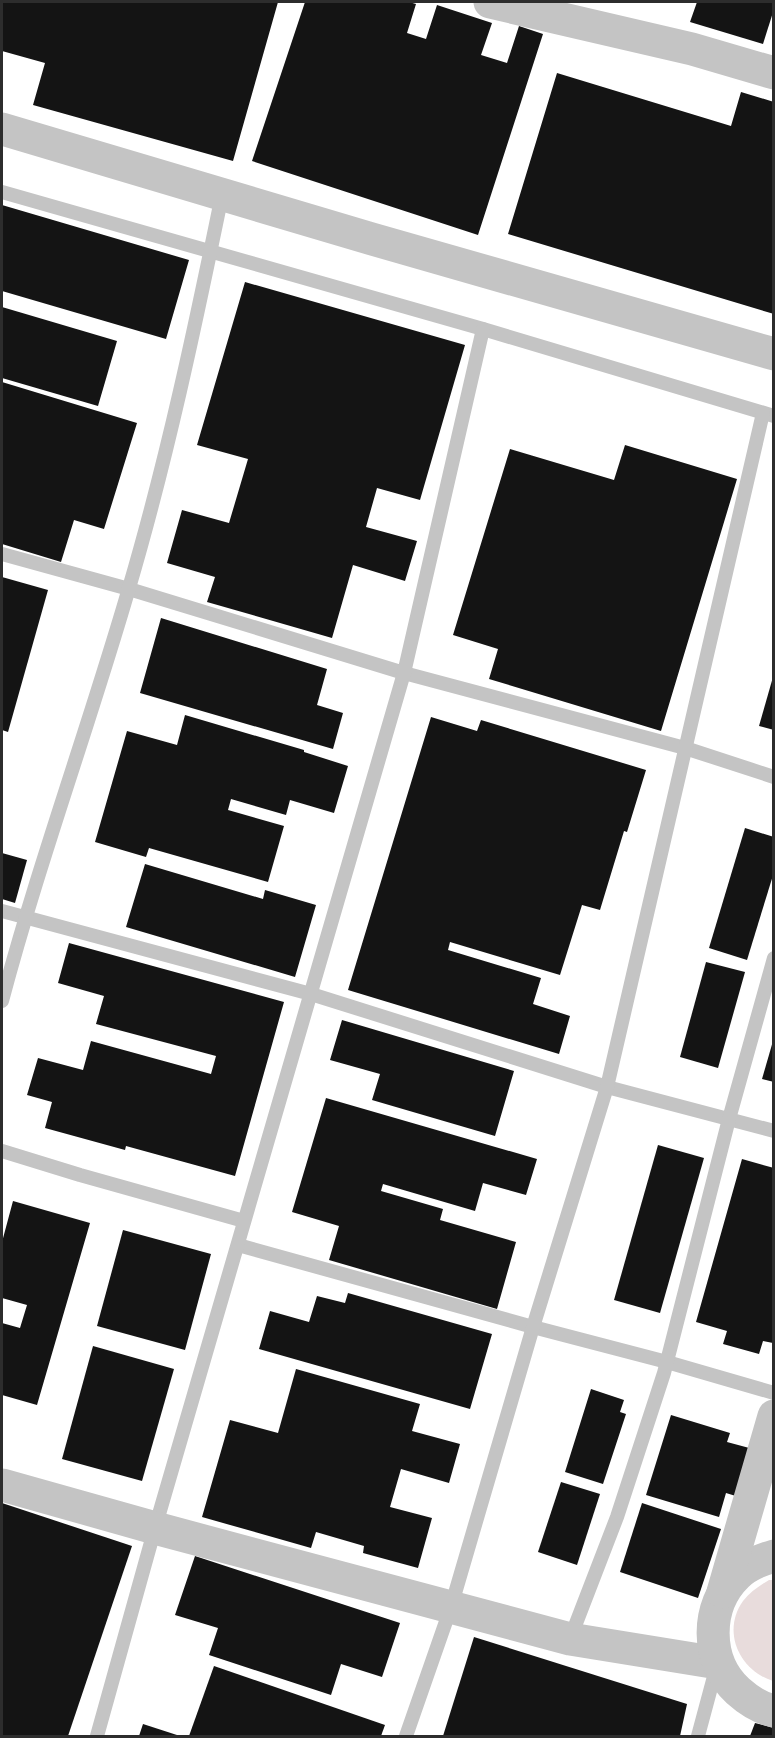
<svg xmlns="http://www.w3.org/2000/svg" width="775" height="1738" viewBox="0 0 775 1738" font-family="'Sofia Sans Condensed',sans-serif">
<rect width="100%" height="100%" fill="#fff"/>
<!-- green -->
<path fill="#e8dcdc" d="M769 1580H773V1681C740 1671 721 1632 743 1601 750 1592 759 1586 769 1580Z"/>
<!-- building -->
<g fill="#141414">
<path d="M2 2H278L233 161 33 105 45 63 2 51Z"/>
<path d="M305 2H409L416 4 407 33 426 39 437 5 492 23 481 55 507 63 519 26 543 34 478 235 252 161Z"/>
<path d="M697 2H774V9L763 44 690 22Z"/>
<path d="M557 73 731 126 741 92 774 102V314L508 234Z"/>
<path d="M2 205 189 260 166 339 2 291V276L3 269H2Z"/>
<path d="M245 282 465 345 420 500 377 488 366 527 417 541 405 581 353 565 332 638 207 602 215 577 167 563 182 510 229 523 248 459 197 445Z"/>
<path d="M2 307 117 341 98 406 2 378Z"/>
<path d="M2 382 137 423 104 529 74 520 61 562 2 544Z"/>
<path d="M625 445 737 479 661 731 489 679 498 649 453 635 510 449 614 480Z"/>
<path d="M2 577 48 590 8 732 2 730Z"/>
<path d="M161 618 327 669 317 705 343 713 333 749 140 693Z"/>
<path d="M773 677H774V730L759 726Z"/>
<path d="M185 715 304 750V752L348 766 334 813 290 800 286 815 231 799 228 810 284 826 268 882 149 848 146 857 95 842 127 731 177 745Z"/>
<path d="M431 717 477 731 481 720 646 770 627 832 624 831 600 910 582 905 560 975 450 942 448 950 541 978 533 1004 570 1016 559 1054 348 990Z"/>
<path d="M745 828 774 837V872L747 960 709 948Z"/>
<path d="M2 853 27 860 15 903 2 899Z"/>
<path d="M145 864 263 899 265 890 316 905 295 977 126 927Z"/>
<path d="M69 943 284 1002 235 1176 126 1146 125 1150 45 1128 52 1102 27 1095 38 1058 83 1070 91 1041 211 1074 216 1056 96 1024 104 996 58 983Z"/>
<path d="M706 962 745 972 718 1068 680 1057Z"/>
<path d="M342 1020 514 1071 495 1136 372 1100 380 1074 330 1060Z"/>
<path d="M773 1041H774V1082L762 1079Z"/>
<path d="M326 1098 537 1159 526 1195 483 1183 475 1211 383 1184 381 1191 443 1209 440 1220 516 1242 497 1309 329 1260 339 1226 292 1212Z"/>
<path d="M658 1145 704 1158 660 1313 614 1300Z"/>
<path d="M742 1159 774 1168V1340L773 1343 763 1341 759 1354 723 1344 727 1331 696 1322Z"/>
<path d="M13 1201 90 1223 37 1405 2 1395V1323L20 1328 27 1305 2 1298V1242Z"/>
<path d="M123 1230 211 1254 185 1350 97 1326Z"/>
<path d="M348 1293 492 1334 470 1409 259 1349 270 1311 309 1322 317 1296 345 1303Z"/>
<path d="M93 1346 174 1369 142 1481 62 1459Z"/>
<path d="M296 1369 420 1404 412 1431 460 1444 449 1483 401 1469 390 1507 432 1518 418 1568 363 1553 364 1546 316 1532 311 1548 202 1517 230 1420 278 1433Z"/>
<path d="M591 1389 624 1400 620 1412 626 1414 603 1484 565 1472Z"/>
<path d="M671 1415 730 1433 727 1442 753 1449 739 1497 726 1493 719 1517 646 1495Z"/>
<path d="M561 1482 600 1494 577 1565 538 1552Z"/>
<path d="M2 1503 132 1546 68 1736H2Z"/>
<path d="M642 1503 721 1529 698 1598 620 1572Z"/>
<path d="M195 1556 400 1623 382 1677 341 1664 331 1695 209 1655 218 1628 175 1615Z"/>
<path d="M474 1637 687 1704 680 1736H443Z"/>
<path d="M214 1666 385 1725 381 1736H189Z"/>
<path d="M755 1723 774 1728V1736H750Z"/>
<path d="M143 1724 180 1736H139Z"/>
</g>
<g fill="none" stroke-linecap="round" stroke-linejoin="round">
<!-- service -->
<g stroke="#c4c4c4" stroke-width="14">
<path d="M2 192 483 329 774 416"/>
<path d="M2 554 129 589 404 673 685 748 774 777"/>
<path d="M2 911 311 994 607 1087 774 1131"/>
<path d="M2 1001C39 862 89 726 129 588 167 459 195 327 222 195"/>
<path d="M2 1151 80 1175 244 1221"/>
<path d="M238 1245 533 1327 667 1362 774 1393"/>
<path d="M570 1639 617 1517 664 1373 729 1119 774 958"/>
<path d="M97 1736 155 1528 404 673 483 329"/>
<path d="M406 1736 451 1607 533 1327 607 1087 763 413"/>
<path d="M698 1736 716 1669"/>
</g>
<!-- tertiary -->
<g stroke="#c4c4c4" stroke-width="33">
<path d="M490 2 692 49 774 73"/>
<path d="M2 129 372 239 774 354"/>
<path d="M2 1485 155 1528 570 1639 718 1663"/>
<path d="M774 1556C760 1560 747 1565 737 1575 705 1606 705 1661 738 1691 748 1700 760 1708 774 1711"/>
<path d="M723 1592 774 1416"/>
</g>
</g>
<!-- border -->
<rect width="775" height="1738" fill="none" stroke="#2d2d2d" stroke-width="6"/>
</svg>
